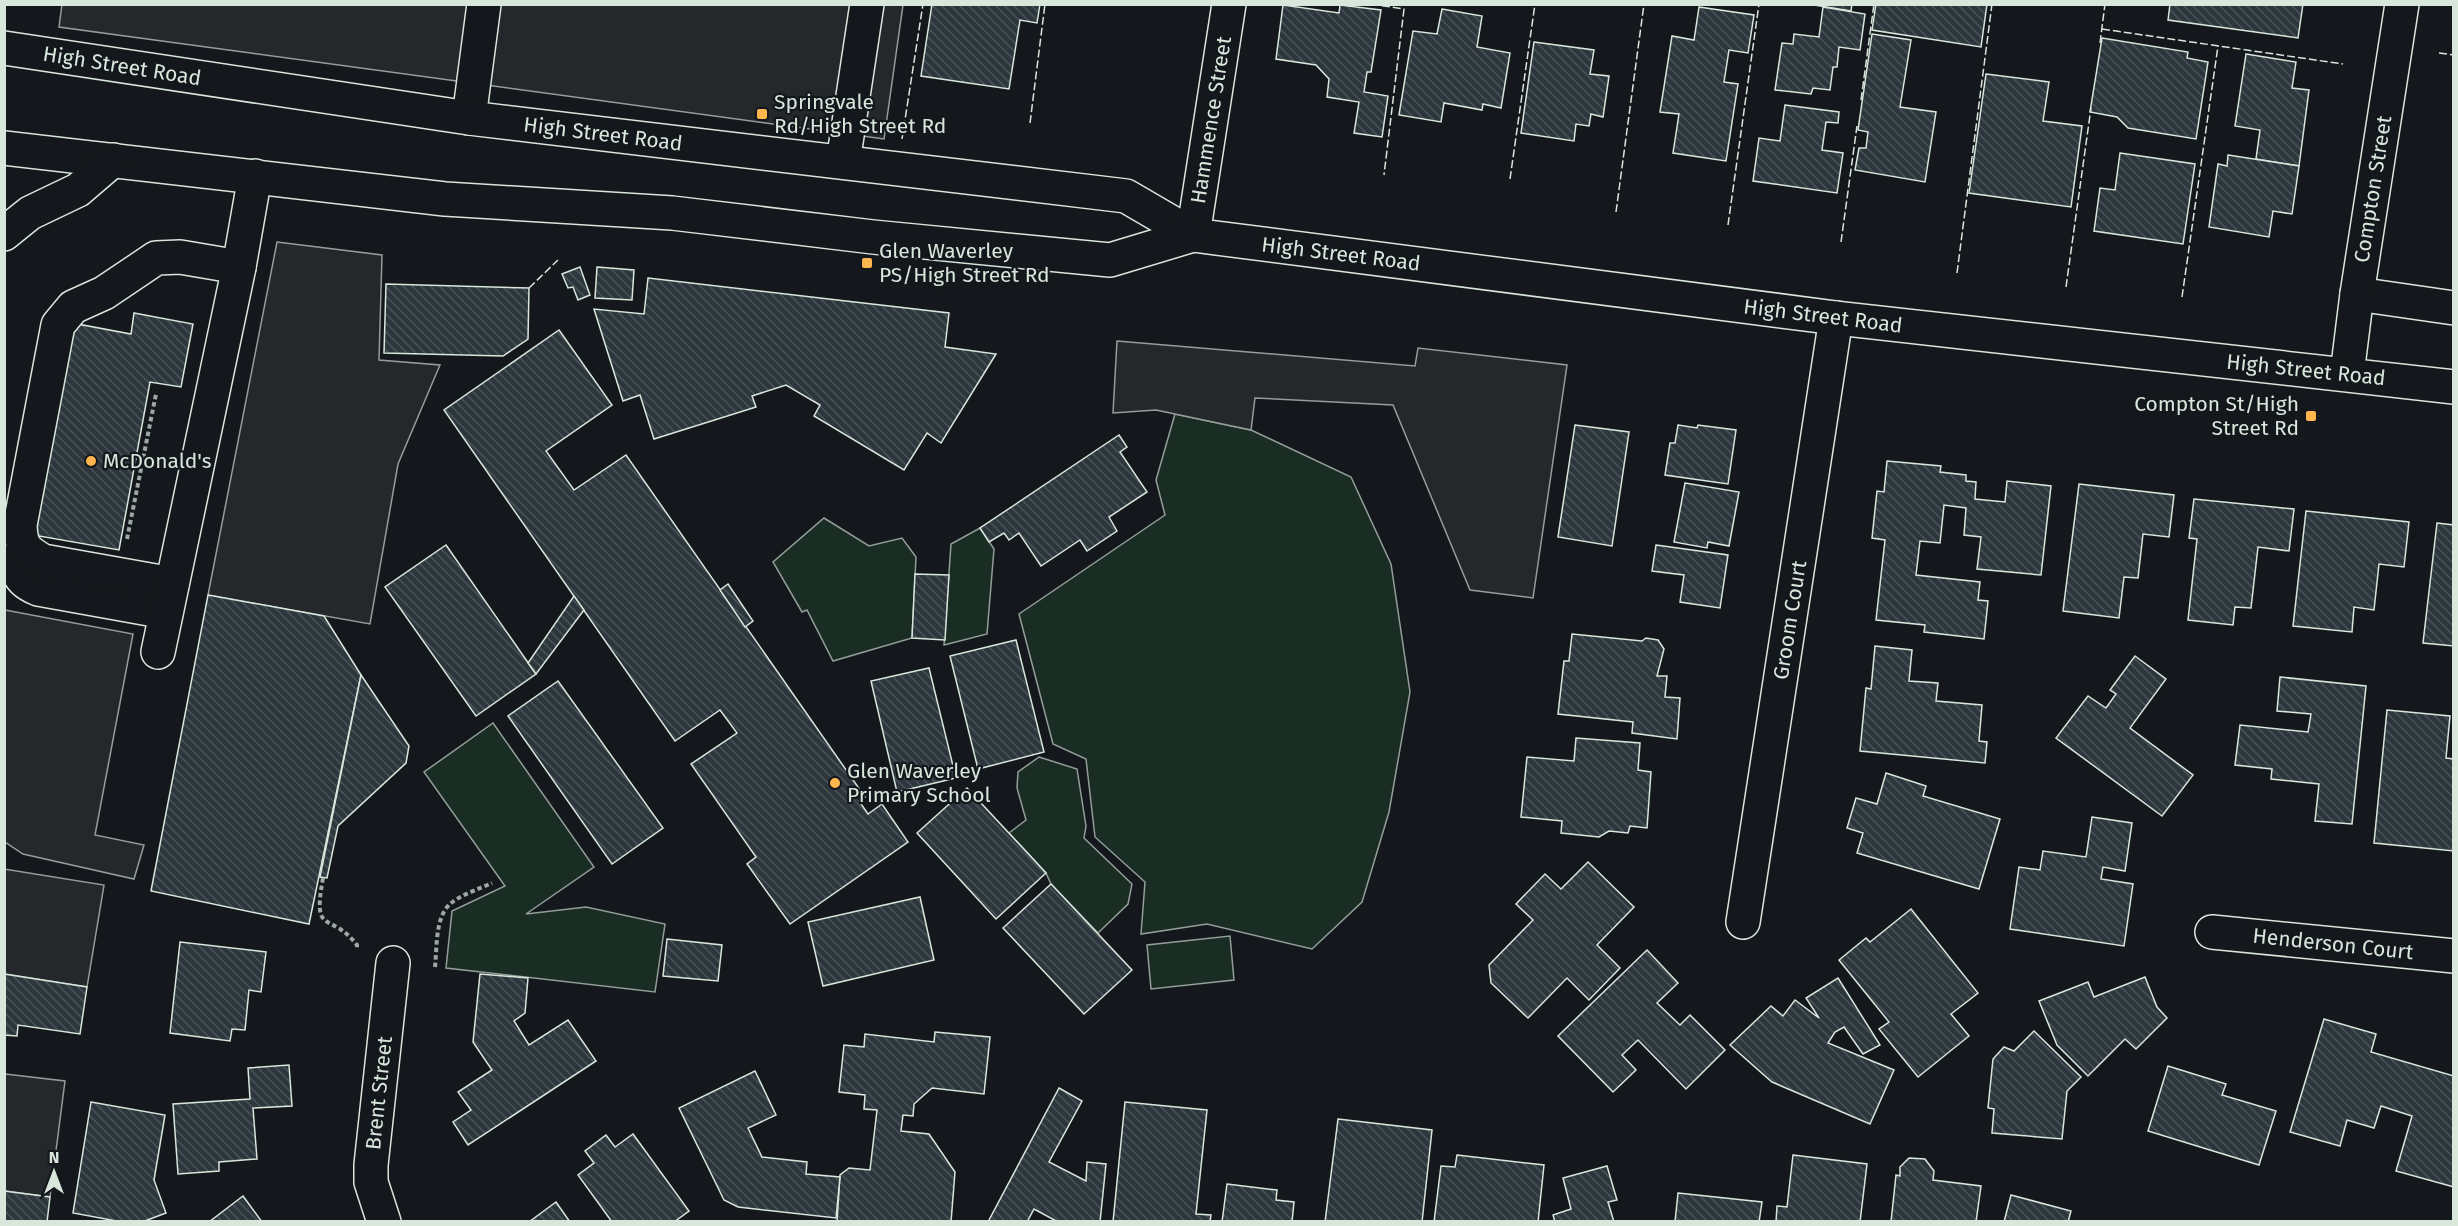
<svg xmlns="http://www.w3.org/2000/svg" width="2458" height="1226" viewBox="0 0 2458 1226" font-family="'Fira Sans',sans-serif">
<defs>
<pattern id="building-back-hatch" width="6" height="6" patternUnits="userSpaceOnUse" patternTransform="scale(1.5)"><rect width="6" height="6" fill="#2c363c"/><path d="M-1 5l2 2M0 0l6 6M5-1l2 2" fill="none" stroke="#4a5358"/></pattern>
</defs>
<rect width="100%" height="100%" fill="#14181c"/>
<!-- green -->
<g fill="#1a2d24" stroke="#939e99" stroke-width="1.5">
<path d="M1175 414 1251 430 1351 477 1391 564 1410 692 1389 812 1362 902 1312 949 1207 924 1141 934 1145 882 1095 837 1086 759 1053 744 1019 614 1165 515 1156 480Z"/>
<path d="M824 518 869 546 902 538 916 557 912 638 833 661 807 610 802 612 773 562Z"/>
<path d="M980 528 994 549 987 634 944 645 951 544Z"/>
<path d="M493 723 594 867 526 914 586 907 665 924 655 992 446 968 452 911 505 886 424 772Z"/>
<path d="M1039 757 1077 769 1086 826 1084 838 1132 884 1128 904 1098 933 1051 884 1046 873 1009 833 1026 820 1017 788 1018 772Z"/>
<path d="M1230 936 1234 980 1151 989 1147 945Z"/>
</g>
<!-- parking -->
<g fill="#24282b" stroke="#939e99" stroke-width="1.5">
<path d="M62 4 903 5 884 139 59 27Z"/>
<path d="M277 242 382 255 379 360 440 365 398 464 370 624 208 595Z"/>
<path d="M1117 341 1415 366 1418 348 1567 365 1533 598 1470 590 1393 405 1255 398 1251 430 1156 410 1113 413Z"/>
<path d="M5 610 133 634 95 835 144 845 134 879 23 854 5 842Z"/>
<path d="M4 869 104 885 87 987 5 974Z"/>
<path d="M5 1074 65 1081 50 1197 5 1191Z"/>
</g>
<!-- building -->
<g fill="url(#building-back-hatch)" stroke="#d8e6dc" stroke-width="1.5">
<path d="M932 4H1040L1037 23 1020 20 1009 89 921 76Z"/>
<path d="M1808 4H1852L1851 11Z"/>
<path d="M1876 4H1987L1981 47 1872 30Z"/>
<path d="M2170 4H2303L2298 38 2168 20Z"/>
<path d="M1283 5 1339 13 1340 5 1381 10 1371 72H1367L1364 92 1388 96 1382 137 1354 133 1359 102 1327 97 1329 79 1316 65 1276 59Z"/>
<path d="M1699 7 1754 15 1748 53 1729 50 1724 82 1738 84 1726 161 1673 153 1679 114 1660 112 1672 36 1694 40Z"/>
<path d="M1823 7 1865 14 1860 50 1839 47 1837 67H1833L1830 90 1813 88 1811 94 1775 90 1782 43 1793 44 1794 34 1819 37Z"/>
<path d="M1442 9 1482 16 1477 47 1510 53 1501 108 1483 104 1482 110 1444 103 1441 122 1399 115 1413 31 1437 34Z"/>
<path d="M1872 34 1911 40 1900 107 1936 112 1925 182 1855 170 1859 148H1866L1868 132 1858 130Z"/>
<path d="M2102 38 2188 52 2187 58 2208 62 2196 139 2128 128 2117 117 2090 112Z"/>
<path d="M1534 42 1594 50 1590 74 1609 76 1603 117 1591 114 1589 126 1576 124 1574 141 1521 133Z"/>
<path d="M2246 54 2296 62 2292 88 2309 90 2299 166 2256 159 2260 130 2235 126Z"/>
<path d="M1986 74 2049 82 2043 121 2082 126 2071 207 1969 193Z"/>
<path d="M1785 105 1839 112 1838 123 1826 122 1822 150 1843 153 1837 193 1753 181 1759 138 1780 141Z"/>
<path d="M2120 153 2195 164 2183 244 2094 231 2100 188 2115 190Z"/>
<path d="M2228 155 2299 166 2292 214 2273 211 2269 237 2209 227 2218 164 2227 166Z"/>
<path d="M580 267 590 295 578 300 573 287 568 288 562 274Z"/>
<path d="M597 267 634 270 632 300 595 298Z"/>
<path d="M648 278 949 313 945 347 996 354 941 443 927 433 904 470 814 416 820 405 786 385 752 396 756 407 654 439 640 395 623 401 594 309 644 314Z"/>
<path d="M386 284 529 288 528 339 503 356 384 353Z"/>
<path d="M134 313 193 324 181 387 150 382 119 550 33 535 72 323 131 334Z"/>
<path d="M559 330 612 405 546 451 574 490 626 455 865 797 859 801 868 814 882 804 908 842 790 924 747 864 756 857 691 764 737 733 720 710 675 741 444 410Z"/>
<path d="M1575 425 1629 432 1612 546 1558 537Z"/>
<path d="M1678 425 1697 428 1698 425 1736 430 1728 484 1665 475 1670 443H1675Z"/>
<path d="M1119 435 1127 447 1120 452 1147 492 1109 517 1117 531 1087 551 1080 540 1041 566 1019 533 1009 540 1004 533 989 542 980 528Z"/>
<path d="M1887 461 1941 466 1940 472 1966 475V481L1976 482 1975 499 2005 502 2007 481 2051 486 2041 575 1977 569 1981 537 1964 535 1966 508 1944 505 1940 543 1920 541 1916 575 1980 582 1978 600 1988 601 1984 639 1924 632 1925 625 1876 620 1885 540 1872 538 1877 491 1884 492Z"/>
<path d="M1685 483 1739 492 1729 546 1708 542 1707 548 1674 542Z"/>
<path d="M2079 484 2174 495 2169 537 2143 534 2138 578 2124 577 2119 618 2063 611Z"/>
<path d="M2194 499 2294 509 2289 551 2258 547 2251 608 2235 607 2233 625 2188 620 2197 539 2189 538Z"/>
<path d="M2306 511 2409 522 2404 567 2379 564 2374 610 2354 607 2352 632 2293 626Z"/>
<path d="M2437 523 2454 525V646L2423 643Z"/>
<path d="M446 545 536 674 476 716 385 587Z"/>
<path d="M1656 545 1728 555 1720 608 1680 602 1684 575 1652 571Z"/>
<path d="M915 574 949 575 945 640 912 638Z"/>
<path d="M728 584 753 621 745 627 720 590Z"/>
<path d="M208 595 324 616 361 675 309 924 151 891Z"/>
<path d="M574 596 584 610 536 674 528 663Z"/>
<path d="M1572 634 1642 641 1646 638 1658 640 1664 649 1657 676H1667L1665 697 1680 698 1677 739 1632 733 1633 722 1558 714 1564 661H1569Z"/>
<path d="M1016 640 1044 752 978 769 950 656Z"/>
<path d="M1875 646 1912 650 1909 681 1938 683 1936 701 1982 705 1979 741 1987 742 1985 763 1860 751 1866 688 1871 689Z"/>
<path d="M2135 656 2166 679 2130 728 2193 775 2162 816 2056 738 2088 696 2106 708 2116 694 2110 690Z"/>
<path d="M929 668 956 778 897 792 871 681Z"/>
<path d="M361 675 409 746 406 763 338 826 327 878 320 877Z"/>
<path d="M2280 677 2366 686 2352 824 2315 821 2319 784 2271 779 2272 769 2235 765 2240 725 2308 732 2311 714 2277 711Z"/>
<path d="M558 681 663 828 612 864 508 716Z"/>
<path d="M2387 710 2450 716 2446 758 2454 759V851L2374 843Z"/>
<path d="M1576 738 1640 743 1638 770 1651 772 1647 828 1630 826 1628 833 1609 831 1599 837 1561 833 1562 821 1521 817 1527 757 1574 761Z"/>
<path d="M1886 773 1926 786 1923 796 2000 819 1979 889 1857 853 1863 833 1847 828 1856 798 1877 804Z"/>
<path d="M967 788 1046 873 996 919 917 833Z"/>
<path d="M2092 817 2132 823 2125 871 2103 867 2101 879 2133 884 2124 946 2010 929 2019 867 2040 870 2043 851 2086 857Z"/>
<path d="M1588 862 1634 907 1597 945 1620 968 1589 1000 1567 978 1528 1018 1491 983 1489 965 1533 920 1516 904 1545 874 1561 889Z"/>
<path d="M1051 884 1132 970 1084 1014 1003 928Z"/>
<path d="M920 897 934 960 823 986 808 922Z"/>
<path d="M1911 909 1978 993 1951 1014 1969 1036 1918 1077 1879 1029 1889 1022 1839 960 1866 938 1870 942Z"/>
<path d="M667 939 722 945 718 981 663 976Z"/>
<path d="M180 942 266 952 261 992 249 990 245 1030 232 1029 230 1041 170 1033Z"/>
<path d="M1647 950 1678 983 1657 1003 1680 1025 1690 1015 1725 1050 1686 1089 1638 1040 1622 1055 1636 1070 1613 1092 1558 1036Z"/>
<path d="M4 974 87 987 80 1034 18 1025 17 1036 4 1035Z"/>
<path d="M480 974 528 978 525 1013 514 1021 529 1045 568 1020 596 1061 468 1145 453 1122 471 1110 458 1092 492 1070 473 1042Z"/>
<path d="M2145 977 2157 1007 2167 1018 2136 1049 2125 1039 2088 1076 2057 1045 2039 1001 2088 982 2094 997Z"/>
<path d="M1838 978 1880 1045 1863 1054 1844 1027 1835 1032 1828 1043 1894 1070 1870 1124 1772 1082 1730 1045 1771 1006 1783 1016 1795 1000 1819 1018 1806 998Z"/>
<path d="M2324 1019 2376 1034 2371 1052 2454 1076V1187L2396 1171 2412 1116 2381 1106 2374 1128 2347 1120 2340 1146 2290 1132Z"/>
<path d="M2034 1031 2081 1077 2067 1091 2062 1139 1992 1133 1994 1109 1988 1108 1993 1059 2004 1047 2014 1051Z"/>
<path d="M935 1032 990 1037 984 1094 932 1088 914 1104 913 1116 903 1115 901 1131 929 1134 955 1172 951 1222H837L840 1175 849 1168 870 1170 877 1110 864 1109 865 1095 839 1092 844 1045 864 1047 865 1034 934 1042Z"/>
<path d="M289 1065 292 1106 253 1108 257 1159 219 1162V1171L178 1174 173 1104 250 1099 248 1068Z"/>
<path d="M2168 1066 2226 1084 2222 1095 2276 1111 2259 1165 2148 1131Z"/>
<path d="M755 1071 776 1115 748 1128 762 1157 807 1162 806 1174 840 1177 836 1218 738 1207 724 1200 679 1108Z"/>
<path d="M1059 1088 1082 1101 1049 1162 1086 1181 1087 1162 1106 1164 1100 1222H1058L1034 1209 1027 1222H988Z"/>
<path d="M91 1102 165 1115 154 1180 166 1213 142 1222H122L73 1213Z"/>
<path d="M1125 1102 1207 1110 1196 1214 1211 1215 1210 1222H1113Z"/>
<path d="M1338 1119 1432 1130 1422 1222H1325Z"/>
<path d="M633 1134 689 1211 674 1222H612L578 1175 594 1163 585 1151 606 1135 615 1147Z"/>
<path d="M1457 1155 1544 1165 1538 1222H1434L1441 1166 1455 1167Z"/>
<path d="M1793 1155 1867 1164 1860 1222H1776L1777 1206 1787 1207Z"/>
<path d="M1909 1158 1925 1159 1934 1171 1933 1180 1981 1186 1976 1222H1891L1896 1175 1900 1176V1167Z"/>
<path d="M1607 1166 1617 1200 1608 1202 1614 1222H1555L1553 1215 1571 1209 1563 1178Z"/>
<path d="M1227 1184 1277 1190 1276 1200 1294 1202 1292 1222H1222Z"/>
<path d="M4 1191 50 1197 47 1222H4Z"/>
<path d="M1678 1193 1762 1202 1759 1222H1675Z"/>
<path d="M2011 1195 2071 1211 2068 1222H2004Z"/>
<path d="M243 1196 262 1222H209Z"/>
<path d="M556 1202 570 1222H529Z"/>
</g>
<g fill="none" stroke-linecap="round" stroke-linejoin="round">
<defs>
<g id="minor">
<path d="M469 118 484 4"/>
<path d="M843 162 867 4"/>
<path d="M1193 235 1229 4"/>
<path d="M2357 294 2454 308"/>
<path d="M2347 374 2357 294 2402 4"/>
<path d="M24 546C15 568 14 579 38 589L166 612"/>
<path d="M172 584 43 561C25 550 21 547 20 525L58 325 73 307 104 293 156 258 180 257 239 267"/>
<path d="M158 652 239 267 255 176"/>
<path d="M1743 922 1836 318"/>
<path d="M2212 932 2454 956"/>
<path d="M384 1222 371 1182V1165L393 963"/>
</g>
<g id="major">
<path d="M4 48 469 118 1126 196 1193 235 1836 318 2454 387"/>
<path d="M4 148 445 199 672 213 873 237 1110 260 1193 235"/>
<path d="M4 234 30 213 78 190 113 160"/>
</g>
</defs>
<!-- minor casing -->
<use href="#minor" stroke="#d8e6dc" stroke-width="36"/>
<!-- major casing -->
<use href="#major" stroke="#d8e6dc" stroke-width="36"/>
<!-- path -->
<g stroke="#9da8a2" stroke-width="4" stroke-dasharray="4.5 3" stroke-linecap="butt">
<path d="M127 539 156 394"/>
<path d="M323 878C312 938 330 910 357 945V949"/>
<path d="M435 967C437 949 435 917 450 904 460 895 479 889 492 883"/>
</g>
<!-- minor -->
<use href="#minor" stroke="#14181c" stroke-width="33"/>
<!-- major -->
<use href="#major" stroke="#14181c" stroke-width="33"/>
<!-- fence -->
<g stroke="#d8e6dc" stroke-width="1.5" stroke-dasharray="8 3" stroke-linecap="butt">
<path d="M1371 4 1404 9 1384 175"/>
<path d="M2102 29 2343 64"/>
<path d="M2100 43 2105 4"/>
<path d="M2439 53 2454 55"/>
<path d="M1861 100 1874 4"/>
<path d="M1030 123 1045 4"/>
<path d="M902 139 923 4"/>
<path d="M1510 179 1535 4"/>
<path d="M1616 212 1644 4"/>
<path d="M1728 225 1759 4"/>
<path d="M1841 242 1857 126"/>
<path d="M1957 273 1992 4"/>
<path d="M2066 287 2091 108"/>
<path d="M529 288 558 260"/>
<path d="M2182 297 2218 46"/>
</g>
</g>
<!-- markers -->
<g fill="#ffb74d" stroke="#14181c" stroke-width="2">
<rect x="756" y="108" width="12" height="12" rx="3"/>
<rect x="861" y="257" width="12" height="12" rx="3"/>
<rect x="2305" y="410" width="12" height="12" rx="3"/>
<circle cx="91" cy="461" r="6"/>
<circle cx="835" cy="783" r="6"/>
</g>
<g text-anchor="middle" stroke-width="4.5" stroke-linejoin="round" paint-order="stroke">
<!-- street labels -->
<g font-size="21" fill="#d8e6dc" stroke="#14181c">
<text transform="translate(122 66) rotate(9)" y="7">High Street Road</text>
<text transform="translate(1211 120) rotate(-81)" y="7">Hammence Street</text>
<text transform="translate(603 134) rotate(7)" y="7">High Street Road</text>
<text transform="translate(2373 189) rotate(-81)" y="7">Compton Street</text>
<text transform="translate(1341 254) rotate(7)" y="7">High Street Road</text>
<text transform="translate(1823 316) rotate(7)" y="7">High Street Road</text>
<text transform="translate(2306 370) rotate(6)" y="7">High Street Road</text>
<text transform="translate(1790 620) rotate(-81)" y="7">Groom Court</text>
<text transform="translate(2333 944) rotate(6)" y="7">Henderson Court</text>
<text transform="translate(379 1093) rotate(-84)" y="7">Brent Street</text>
</g>
<!-- poi labels -->
<g font-size="21" fill="#d8e6dc" stroke="#14181c" text-anchor="start">
<text x="774" y="109">Springvale<tspan x="774" dy="24">Rd/High Street Rd</tspan></text>
<text x="879" y="258">Glen Waverley<tspan x="879" dy="24">PS/High Street Rd</tspan></text>
<text x="2299" y="411" text-anchor="end">Compton St/High<tspan x="2299" dy="24">Street Rd</tspan></text>
<text x="103" y="468">McDonald's</text>
<text x="847" y="778">Glen Waverley<tspan x="847" dy="24">Primary School</tspan></text>
</g>
</g>
<!-- border -->
<rect width="2458" height="1226" fill="none" stroke="#d8e6dc" stroke-width="12"/>
<!-- north arrow -->
<g transform="translate(54 1172)" stroke="#14181c" stroke-width="4.5" paint-order="stroke">
<path d="M0-4.5L10 22L0 15L-10 22Z" fill="#d8e6dc"/>
<text y="-9" font-size="16" font-weight="bold" text-anchor="middle" fill="#d8e6dc">N</text>
</g>
</svg>
